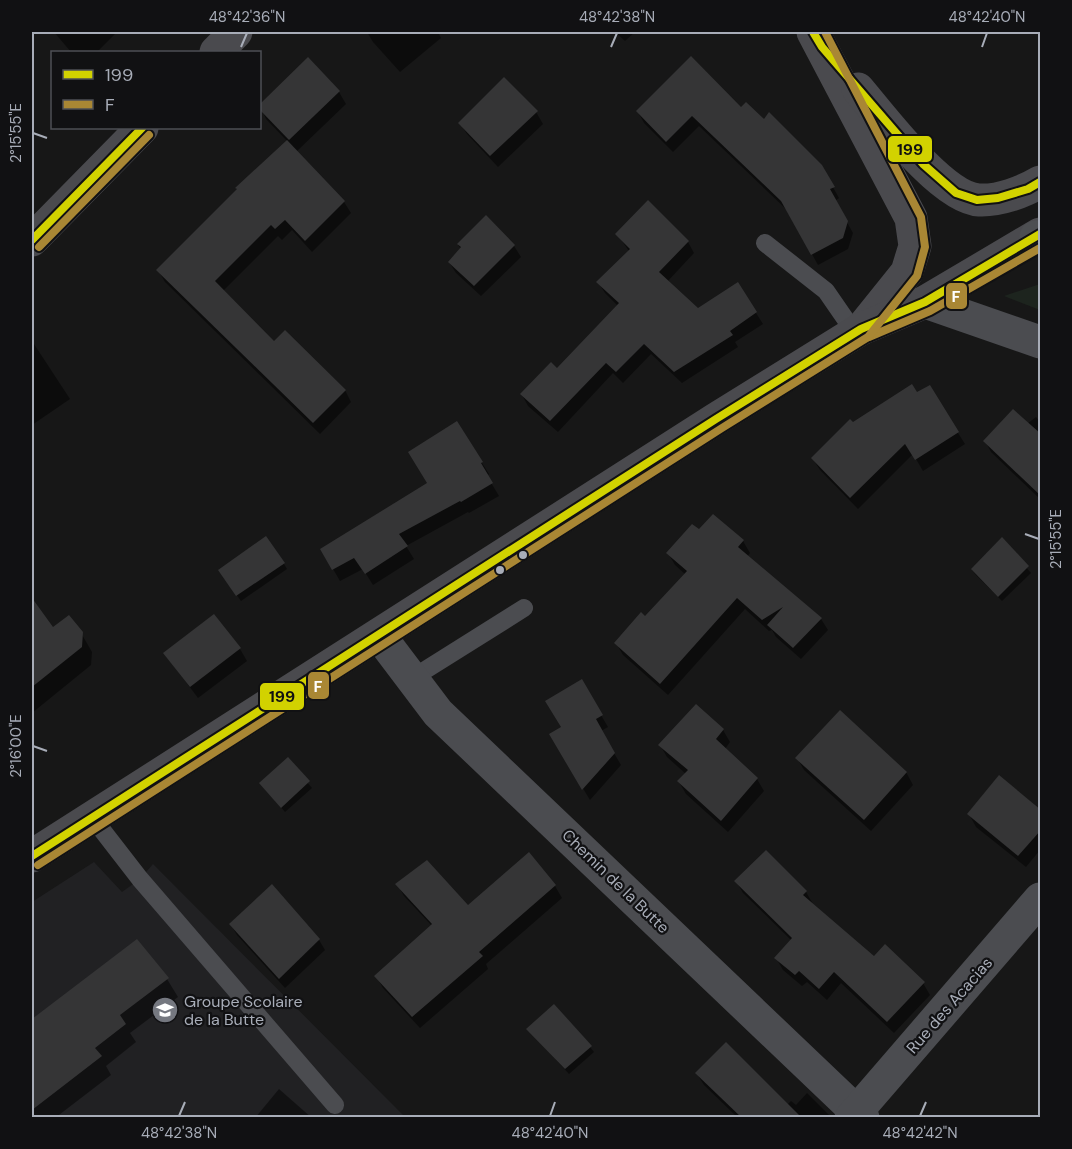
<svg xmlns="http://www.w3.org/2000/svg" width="1072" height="1149" viewBox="0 0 1072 1149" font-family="'DM Sans',sans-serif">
<rect width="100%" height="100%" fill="#171717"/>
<!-- built -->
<path fill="#212123" d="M94 862 122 892 140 879 153 864 405 1117 32 1118V902Z"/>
<!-- green -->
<path fill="#1d241e" d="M1040 284V310L1004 296Z"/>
<!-- shadow -->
<g fill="#0007">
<path d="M54 32H117L97 52H71Z"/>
<path d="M367 32H438L441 38 400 72 373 42Z"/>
<path d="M615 32H635L625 41Z"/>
<path d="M308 59 339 92 346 104 296 152 344 202 351 213 312 252 292 230 282 240 278 236 223 291 274 343 345 390 351 402 320 434 165 282 158 270 288 142 266 119 260 106Z"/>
<path d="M741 109 764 122 821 166 839 198 835 201 853 233 848 249 818 265 788 211 699 126 673 152 644 123 638 112Z"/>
<path d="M536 112 543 124 498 167 467 134 460 123Z"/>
<path d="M617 234 688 242 694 253 667 282 698 310 756 313 763 324 735 342 738 347 682 383 651 354 623 383 613 373 558 432 528 406 522 395 557 370 618 306 605 293 598 282 629 251Z"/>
<path d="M458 245 514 246 521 257 481 296 456 273 449 262 461 249Z"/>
<path d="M32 341 70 399 32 425Z"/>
<path d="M929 387 965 444 923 471 913 454 858 509 820 470 813 459 853 424Z"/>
<path d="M1036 417 1040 422V499L991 452 985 441 1027 424Z"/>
<path d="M456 423 482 463 489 474 487 476 499 496 469 513 468 512 406 546 414 559 373 585 363 569 340 581 322 550 429 484Z"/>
<path d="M713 516 743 541 750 553 747 557 821 619 828 630 801 659 776 637 772 630 769 631 745 609 668 695 623 655 616 643 645 618 686 575 675 565 668 553 699 532Z"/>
<path d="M1002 540 1031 573 1002 601 976 575 972 570Z"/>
<path d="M284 564 287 569 241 601 223 576Z"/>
<path d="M33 603 52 629 81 633 92 652 91 665 32 713V605Z"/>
<path d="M240 649 247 661 198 698 165 654Z"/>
<path d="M581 681 608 727 601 731 621 765 590 800 551 735 563 727Z"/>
<path d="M723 730 730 742 725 749 757 779 764 791 728 832 686 794 679 782 686 774 667 757 660 745Z"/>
<path d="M797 758 906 772 913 785 871 831 804 770Z"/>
<path d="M287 759 312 788 285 812 261 784Z"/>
<path d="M1040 812V850L1026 867 976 827 969 814Z"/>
<path d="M766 852 806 892 813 904 874 958 923 983 930 995 894 1033 841 983 827 1000 807 982 802 986 783 970 776 958 792 941 743 893 736 881Z"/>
<path d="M397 884 467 907 555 886 562 898 486 964 488 969 420 1028 383 988 376 976 432 926 404 896Z"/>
<path d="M231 925 319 940 325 950 285 988 237 935Z"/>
<path d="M136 941 167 979 178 997 130 1033 136 1042 106 1066 111 1075 55 1118H32V1021Z"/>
<path d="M528 1029 590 1047 594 1052 569 1074Z"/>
<path d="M697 1074 787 1105 791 1101 796 1105 807 1093 832 1118H738L704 1085Z"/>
<path d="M279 1089 312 1118H255Z"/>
</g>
<!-- building -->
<g fill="#353536">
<path d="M691 56 741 107 746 102 764 119 769 112 822 165 835 187 830 189 848 221 843 238 811 255 781 201 692 116 666 142 636 111Z"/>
<path d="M308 57 340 91 289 140 260 110V104Z"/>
<path d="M504 77 538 111 490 156 458 123Z"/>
<path d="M287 140 345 201 305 241 285 220 275 229 271 225 215 281 274 341 285 330 346 390 313 423 156 270 237 189 235 188Z"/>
<path d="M648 200 689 241 659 272 698 308 738 282 757 312 730 331 733 335 674 372 644 344 616 372 606 363 550 421 520 394 551 362 557 368 619 303 596 282 630 249 615 234Z"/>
<path d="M486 215 515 245 474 286 448 262 461 247 457 244Z"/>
<path d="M912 384 917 392 930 385 959 432 915 460 905 444 850 498 811 458 850 419 853 422Z"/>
<path d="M1013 409 1041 434V496L983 441Z"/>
<path d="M457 421 483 462 481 463 493 483 461 502 460 501 399 534 408 546 365 574 354 558 332 570 320 549 427 483 408 452Z"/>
<path d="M713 514 744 540 738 547 822 618 793 648 767 625 783 607 762 620 737 598 660 684 614 643 641 612 645 616 687 571 666 553 692 524 699 529Z"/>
<path d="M266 536 285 563 236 596 218 570Z"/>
<path d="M1002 537 1029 566 998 597 971 569Z"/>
<path d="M32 598 53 627 69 615 83 632 82 647 32 687Z"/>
<path d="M214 614 241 648 190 687 163 653Z"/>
<path d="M582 679 603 715 596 719 615 753 582 790 549 734 561 727 545 701Z"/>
<path d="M696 704 724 729 716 739 758 778 721 821 677 781 688 770 658 745Z"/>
<path d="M840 710 907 772 864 820 795 758Z"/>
<path d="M288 757 310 781 281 808 259 783Z"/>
<path d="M999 775 1041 810V830L1018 856 967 814Z"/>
<path d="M766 850 807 891 803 895 874 956 885 944 925 982 887 1022 834 972 819 989 799 971 795 975 774 958 792 938 734 881Z"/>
<path d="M529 852 556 885 479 952 483 956 412 1017 374 976 432 924 395 884 427 860 468 905Z"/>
<path d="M272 884 320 939 279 979 229 924Z"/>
<path d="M137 939 169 978 120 1015 126 1024 95 1048 102 1056 32 1110V1019Z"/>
<path d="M554 1004 592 1046 565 1069 526 1029Z"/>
<path d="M726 1042 802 1118H742L695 1073Z"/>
</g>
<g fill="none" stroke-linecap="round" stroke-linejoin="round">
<!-- lane -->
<g stroke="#4b4c50" stroke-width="18">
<path d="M765 243 826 291 855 333"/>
<path d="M411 679 524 608"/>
<path d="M92 817 140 879 335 1105"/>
</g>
<!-- street -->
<g stroke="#4b4c50" stroke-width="33">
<path d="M925 302 1040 342"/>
<path d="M379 635 438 713 863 1118"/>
<path d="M851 1118 1040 899"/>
</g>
<!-- secondary -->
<g stroke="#4a4a4e" stroke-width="33">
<path d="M813 32 911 218 915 246 907 272 862 328"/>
<path d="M216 52 236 32"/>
<path d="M858 89C882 117 942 198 979 200 999 201 1023 192 1040 182"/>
<path d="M32 240 142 128"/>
<path d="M32 856 716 419 861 329 925 302 1040 234"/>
</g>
<!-- primary -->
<path stroke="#4d4f52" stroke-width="33" d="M1036 237H1040"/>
<defs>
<g id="bus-1">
<path d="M813 32 822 47 923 164 956 193 977 200 998 198 1028 189 1040 182"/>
<path d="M32 240 142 128"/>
<path d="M32 856 716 419 861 329 925 302 1040 234"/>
</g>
<g id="bus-2">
<path d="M39 247 149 135"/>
<path d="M869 337 930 311 1040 248"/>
<path d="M38 865 722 428 868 337 917 276 925 247 921 217 825 32"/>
</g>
</defs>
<!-- bus-1 casing -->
<use href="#bus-1" stroke="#111113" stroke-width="12"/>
<!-- bus-2 casing -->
<use href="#bus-2" stroke="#111113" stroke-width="12"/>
<!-- bus-1 -->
<use href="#bus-1" stroke="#d2d200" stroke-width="8"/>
<!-- bus-2 -->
<use href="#bus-2" stroke="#a98734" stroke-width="8"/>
</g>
<!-- ticks -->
<path fill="none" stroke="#a8adb8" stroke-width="2" d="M241 47 247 33M611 47 617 33M982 47 987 33M33 133 47 138M1025 534 1039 539M33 746 47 751M179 1116 185 1102M550 1116 555 1102M920 1116 926 1102"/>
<!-- icons -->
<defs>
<symbol id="school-disc" viewBox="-11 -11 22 22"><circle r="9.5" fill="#757880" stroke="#111113"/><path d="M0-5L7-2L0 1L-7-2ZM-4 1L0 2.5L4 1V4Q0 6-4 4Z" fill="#fff"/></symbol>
</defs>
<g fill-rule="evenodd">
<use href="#school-disc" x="150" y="995" width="30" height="30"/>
</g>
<!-- markers -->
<g fill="#a8adb8" stroke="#111113" stroke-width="2">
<circle cx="523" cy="555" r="5"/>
<circle cx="500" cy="570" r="5"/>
</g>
<g text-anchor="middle" stroke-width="4.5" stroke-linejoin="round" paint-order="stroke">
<!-- street labels -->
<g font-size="16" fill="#a8adb8" stroke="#111113">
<text transform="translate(616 881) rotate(44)" y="6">Chemin de la Butte</text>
<text transform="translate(949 1005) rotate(-49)" y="6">Rue des Acacias</text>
</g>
<!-- poi labels -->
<g font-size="16" fill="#a8adb8" stroke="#111113" text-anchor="start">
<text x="184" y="1007">Groupe Scolaire<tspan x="184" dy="18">de la Butte</tspan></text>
</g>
</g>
<g stroke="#111113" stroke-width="2">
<rect x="887" y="135" width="46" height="28" rx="6" fill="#d2d200"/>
<rect x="945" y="282" width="23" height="28" rx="6" fill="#a98734"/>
<rect x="307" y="671" width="23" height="29" rx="6" fill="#a98734"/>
<rect x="259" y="682" width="46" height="29" rx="6" fill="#d2d200"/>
</g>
<g font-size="16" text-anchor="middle" font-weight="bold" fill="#fff">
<text x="956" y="302">F</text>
<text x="318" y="692">F</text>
</g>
<g font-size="16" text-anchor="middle" font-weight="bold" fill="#111">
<text x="910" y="155">199</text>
<text x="282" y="702">199</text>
</g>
<!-- border -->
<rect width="1072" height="1149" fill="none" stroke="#111113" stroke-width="66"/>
<!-- legend -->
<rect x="51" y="51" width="210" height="78" fill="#111113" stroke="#4d4f55" stroke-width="1.5"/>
<rect x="63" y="70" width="30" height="9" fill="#d2d200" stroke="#4d4f55" stroke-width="1.5"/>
<text x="105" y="81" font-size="18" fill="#a8adb8">199</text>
<rect x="63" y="100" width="30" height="9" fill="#a98734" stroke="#4d4f55" stroke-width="1.5"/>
<text x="105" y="111" font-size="18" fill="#a8adb8">F</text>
<rect x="33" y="33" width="1006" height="1083" fill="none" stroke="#a8adb8" stroke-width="2"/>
<g font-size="15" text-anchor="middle" fill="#a8adb8">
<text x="247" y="22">48°42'36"N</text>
<text x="617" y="22">48°42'38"N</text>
<text x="987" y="22">48°42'40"N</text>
<text transform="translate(16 133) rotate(-90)" y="5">2°15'55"E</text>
<text transform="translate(1056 539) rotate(-90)" y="5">2°15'55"E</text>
<text transform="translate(16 746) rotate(-90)" y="5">2°16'00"E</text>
<text x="179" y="1138">48°42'38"N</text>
<text x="550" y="1138">48°42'40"N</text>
<text x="920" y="1138">48°42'42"N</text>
</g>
</svg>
